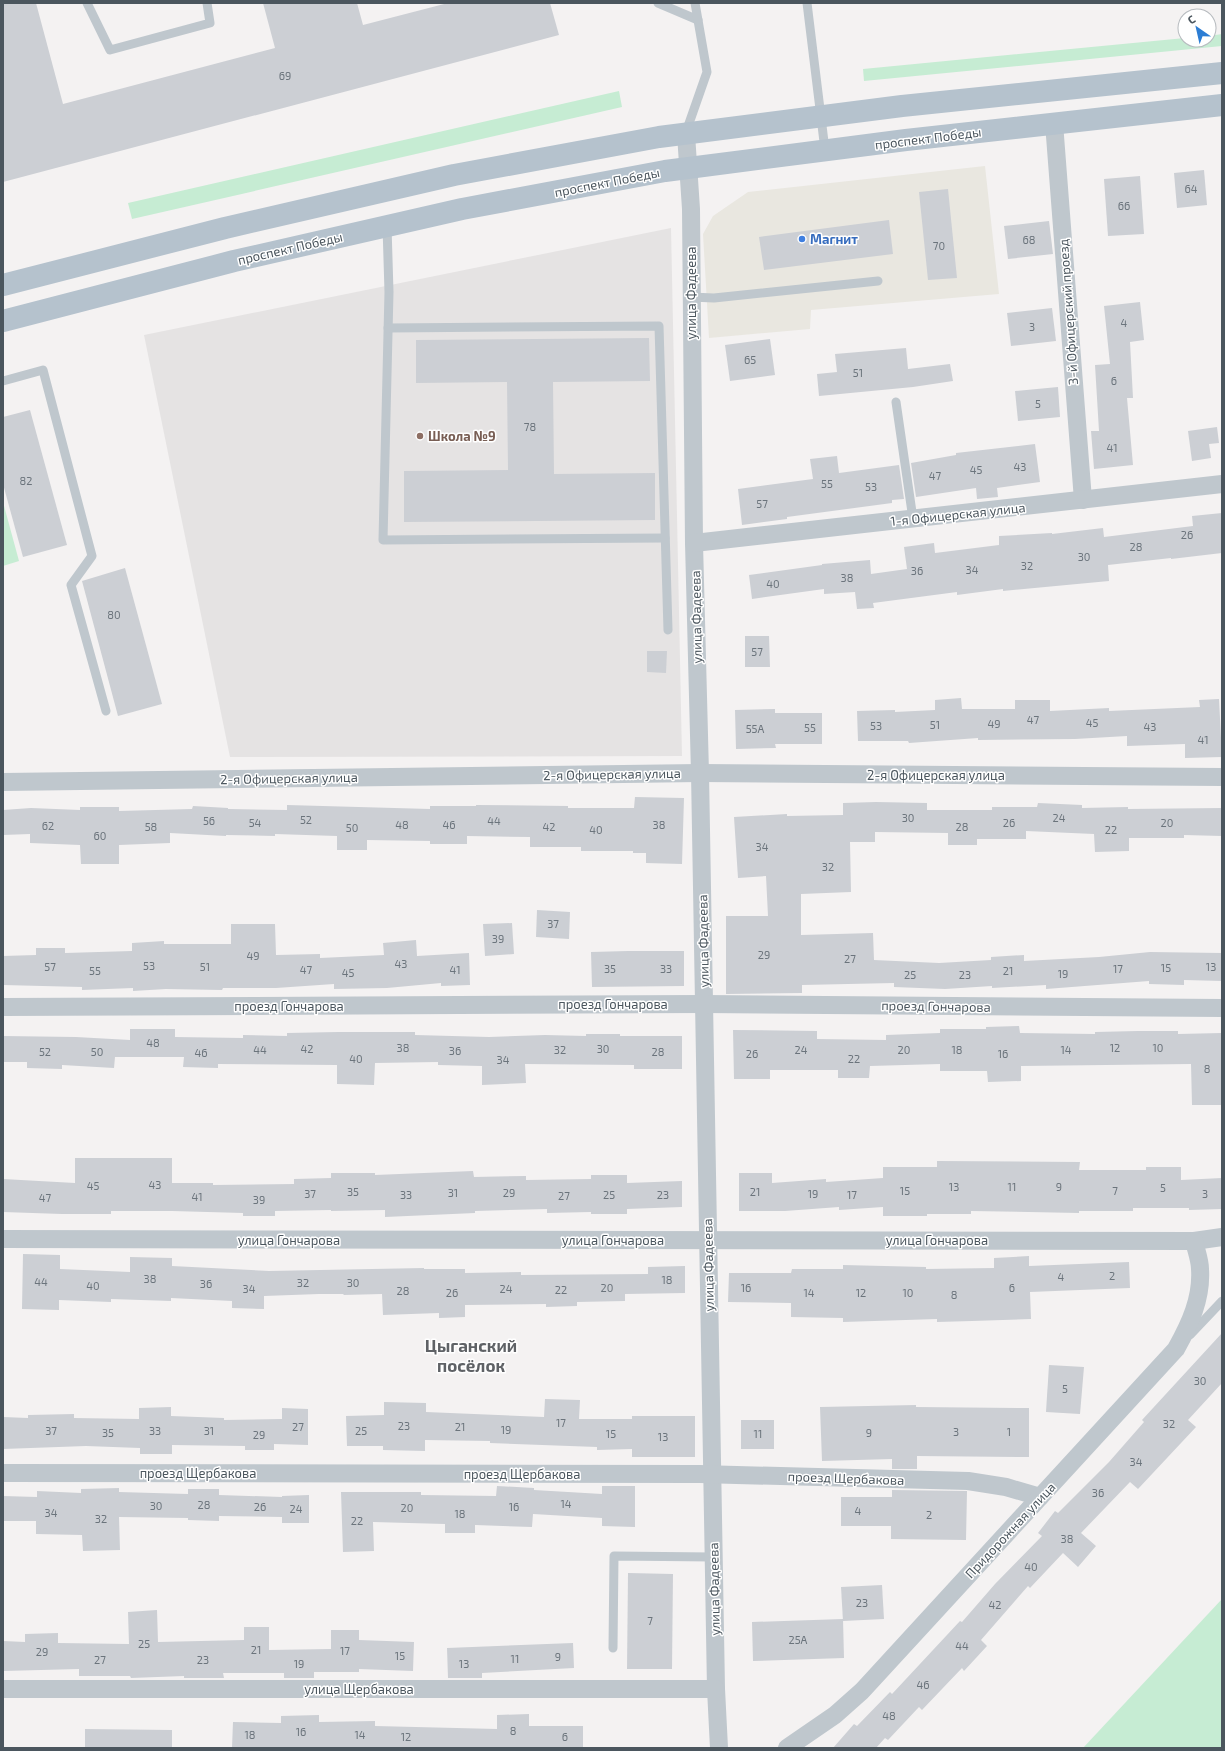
<svg xmlns="http://www.w3.org/2000/svg" width="1225" height="1751" viewBox="0 0 1225 1751" font-family="'Exo 2',sans-serif">
<rect width="100%" height="100%" fill="#f4f2f2"/>
<!-- commercial -->
<path fill="#e9e7e0" d="M985 166 999 294 811 310 810 329 709 338 703 234 713 216 748 192Z"/>
<!-- education -->
<path fill="#e5e3e3" d="M671 228 682 756 230 757 144 335Z"/>
<!-- green -->
<g fill="#c6ecd3">
<path d="M1222 34V46L864 81 863 69 1185 38V40H1209V36Z"/>
<path d="M619 91 622 107 132 219 128 203Z"/>
<path d="M3 502 19 561 3 566Z"/>
<path d="M1222 1599V1748H1083Z"/>
</g>
<!-- building -->
<g fill="#cccfd4">
<path d="M3 3H36L63 104 275 48 263 3H357L363 25 448 3H550L559 35 3 182Z"/>
<path d="M1204 170 1207 205 1177 208 1174 173Z"/>
<path d="M1140 176 1144 234 1108 236 1104 179Z"/>
<path d="M948 189 957 278 928 280 919 192Z"/>
<path d="M889 220 893 254 764 270 759 237Z"/>
<path d="M1049 221 1053 254 1008 259 1004 226Z"/>
<path d="M1140 302 1144 340 1130 342 1133 398H1127L1133 465 1094 469 1091 431H1099L1095 365 1110 364 1104 306Z"/>
<path d="M1052 308 1056 341 1011 346 1007 313Z"/>
<path d="M649 338 650 381 553 382 554 474 655 473V520L404 522V471L508 470 507 382 416 383V340Z"/>
<path d="M770 339 775 375 730 381 725 345Z"/>
<path d="M906 348 908 369 950 364 953 381 913 387 819 396 817 374 837 372 835 354Z"/>
<path d="M1058 387 1060 417 1018 421 1015 391Z"/>
<path d="M30 410 67 545 23 557 3 484V417Z"/>
<path d="M1217 427 1219 443 1209 444 1211 458 1192 461 1188 431Z"/>
<path d="M1035 444 1040 482 997 488 998 497 977 499 976 488 916 497 911 463 956 455V453Z"/>
<path d="M837 456 839 473 899 465 904 499 892 500V503L787 517V519L742 525 738 489 813 479 810 459Z"/>
<path d="M1222 513V553L1171 559V558L1108 565 1109 581 1003 591V589L957 595V592L873 603 874 608 857 609 855 592 824 594V589L752 599 749 575 822 565V564L870 560 871 574 907 569 904 547 934 543 935 553 999 545V536L1052 533V534L1103 528 1104 537 1193 526 1192 516Z"/>
<path d="M125 568 162 704 118 716 82 581Z"/>
<path d="M745 636H769L770 667H745Z"/>
<path d="M647 651H667L666 673 647 672Z"/>
<path d="M961 698 962 709H1015V700H1050V711L1109 708V711L1200 707 1199 700 1219 699 1222 757 1185 758V744L1127 746V736L1075 739 978 740V738L909 743 908 741H858L857 711 895 710V712L935 710V700Z"/>
<path d="M775 709V713H822V744H775L776 748 736 749 735 710Z"/>
<path d="M635 797 684 798 682 864 646 863V853H633V851H581V847H530V837L467 836V844H430V841L367 840V850H337V836L275 834V836L226 835V836L170 833V843L119 845V864H81L80 845 30 843V834L3 835V810L31 808 80 810V807H119V811L192 809 193 806 228 808V809L287 810V805L430 809V806H476V805L568 806V808H634Z"/>
<path d="M876 802 927 803V810H992V807H1037L1038 803 1082 805V808L1128 807V809L1222 808V836L1184 835V838H1129V851L1095 852 1094 834 1026 831V839H977V845H948V833L875 832V842H850L851 892 801 894V935L873 933 874 960 939 963 991 960V957L1024 955V961L1099 957 1150 952 1222 953V981L1184 980V985L1149 984V981L1046 989V985L992 988V986L945 989 894 987V983L802 985V993L726 994V916H768L766 876 738 878 734 817 787 814V816L843 815V803Z"/>
<path d="M537 910 570 912 569 939 536 937Z"/>
<path d="M512 923 514 954 485 956 483 924Z"/>
<path d="M231 924H275L276 955 320 954V958L384 955 383 943 416 940 417 956 469 953 470 985 441 986V983L387 988 334 989V984L276 988H223L222 990 166 989 133 991V988L82 990V987L3 985V956L36 955V948H65V953L132 951V943L164 941V944H231Z"/>
<path d="M628 951H684V986L592 987 591 952Z"/>
<path d="M1019 1026 1020 1033 1095 1034V1032L1138 1031H1178V1034L1222 1033V1105H1192L1191 1064 1021 1066V1081L988 1082 987 1071H940V1064L870 1066 869 1078H838V1070H770V1079H734L733 1030 817 1031V1039L886 1040V1035L940 1033V1029H986V1027Z"/>
<path d="M130 1029H175V1037L243 1038V1035L287 1036V1033L338 1032H415V1035L489 1037 545 1035 586 1036V1034H620V1036H682V1069H634V1065L525 1064 526 1083 482 1085V1066L438 1065V1062L375 1063 374 1085 337 1084V1065L218 1064V1068L183 1067 184 1057H115L114 1068 62 1065V1069L27 1068V1062H3V1036L76 1037 130 1040Z"/>
<path d="M75 1158H172V1183H213V1185L294 1184V1179L331 1178V1173H375V1175L473 1171 474 1177 526 1176V1180L591 1179V1175H627V1183L682 1181V1207L627 1209V1214H591V1212L547 1213V1209L475 1211V1213L385 1217V1210L331 1211V1210L275 1211V1216H243V1213L172 1211H111V1214H62L3 1212V1179L75 1183Z"/>
<path d="M937 1161 1080 1162 1079 1170H1146V1167H1181V1180L1222 1178V1209L1189 1210V1208H1133V1211H1079V1213L971 1211V1214H927V1216H883V1207L839 1210V1207L785 1211H739V1173H772V1183L826 1179V1182L883 1178V1167H937Z"/>
<path d="M23 1254 60 1255V1269L130 1272V1257L172 1258V1266L269 1271 424 1268V1269H465V1273L521 1272V1275L648 1274V1267L685 1266V1293L625 1294V1301L577 1302V1306L546 1307V1304L465 1305V1317L439 1318V1313L383 1315 382 1294 344 1295 343 1294H319L264 1296V1309L232 1308V1301L171 1298V1301L111 1299V1302L59 1300V1310L22 1309Z"/>
<path d="M1029 1256V1266L1129 1262 1130 1288 1030 1292 1031 1319 972 1321 937 1322V1319L843 1322V1318L791 1317V1303L728 1302 729 1273H791L792 1269H843V1265L926 1267V1269L994 1268V1258Z"/>
<path d="M1222 1333V1383L1188 1420 1196 1427 1138 1489 1130 1482 1081 1533 1096 1546 1078 1567 1063 1553 1030 1588 1028 1586 981 1640 987 1646 964 1671 962 1668 922 1710 919 1707 888 1740 885 1738 876 1748H833L854 1724 857 1726 890 1692 892 1694 960 1621 962 1622 995 1584 1042 1536 1038 1533 1055 1511 1058 1513 1109 1462 1144 1422 1142 1420Z"/>
<path d="M1049 1365 1084 1367 1080 1414 1046 1412Z"/>
<path d="M545 1399 580 1400 579 1419H632V1416H695V1457H632V1449L597 1450V1447L490 1443V1441L425 1440V1451L383 1450V1446H347L346 1416 384 1415V1402L426 1403V1412L544 1417Z"/>
<path d="M916 1405V1407L1029 1408V1457L917 1456V1469H892V1459L822 1461 820 1407Z"/>
<path d="M171 1407V1416L224 1418V1420L282 1419V1408L308 1409V1445L274 1444V1450H245V1446L172 1445V1454H140V1448L86 1446 3 1449V1417L28 1418V1415L74 1414V1418L139 1419V1408Z"/>
<rect x="741" y="1420" width="33" height="29"/>
<path d="M497 1486 534 1488V1490L602 1494V1486H635V1527L602 1526V1518L533 1514 532 1527 475 1525V1533H445V1524L373 1522 374 1551 343 1552 341 1492H421V1495L496 1496Z"/>
<path d="M119 1488V1492L188 1494V1489H219V1495L282 1497V1496L309 1495V1523H282V1517L219 1516V1521L188 1520V1518L119 1517 120 1550 83 1551 82 1535 36 1534V1521H3V1496L37 1497V1491L81 1493V1489Z"/>
<path d="M892 1490 967 1491 966 1540 891 1539V1526H841V1497H892Z"/>
<path d="M628 1573 673 1574 672 1669H627Z"/>
<path d="M882 1585 884 1619 843 1621 841 1587Z"/>
<path d="M157 1610 158 1642 244 1640V1627H269V1650L331 1649V1630H359V1640L414 1642 413 1671 359 1669V1672H314V1678H284V1673H223L224 1678H184V1676L131 1678 130 1676H79V1669L3 1671V1641L25 1642V1634L58 1633V1643L129 1644 128 1612Z"/>
<path d="M843 1619 844 1658 753 1661 752 1622Z"/>
<path d="M573 1643 574 1668 482 1673V1678H448L447 1648Z"/>
<path d="M529 1714V1726H583V1748H232L233 1722 281 1723V1716L319 1715V1722L375 1721V1726L497 1729V1715Z"/>
<path d="M85 1729 172 1730V1748H85Z"/>
</g>
<g fill="none" stroke-linecap="round" stroke-linejoin="round">
<!-- service -->
<g stroke="#bfc7cd" stroke-width="9">
<path d="M87 3 110 50 210 23 207 3"/>
<path d="M658 3 698 20"/>
<path d="M807 3 825 150"/>
<path d="M686 132 707 72 695 3"/>
<path d="M387 226 389 292 383 540 665 538"/>
<path d="M691 297 714 298 878 281"/>
<path d="M388 328 659 326 668 630"/>
<path d="M3 381 43 370 92 556 71 585 106 711"/>
<path d="M896 402 913 519"/>
<path d="M1190 1335 1222 1301"/>
<path d="M613 1648 614 1556 713 1557"/>
</g>
<!-- minor -->
<g stroke="#bfc7cd" stroke-width="18">
<path d="M1054 123 1083 500"/>
<path d="M686 134 691 209 694 543 700 773 716 1689 719 1748"/>
<path d="M694 543 1222 484"/>
<path d="M3 782 700 773 1222 777"/>
<path d="M3 1007 704 1004 1222 1008"/>
<path d="M3 1239 1194 1241 1222 1237"/>
<path d="M3 1473 700 1474 968 1481 1006 1487 1040 1497"/>
<path d="M3 1689H716"/>
<path d="M787 1748 835 1715 862 1691 1176 1349C1190 1324 1202 1298 1200 1269 1200 1260 1196 1250 1194 1241"/>
</g>
<!-- primary -->
<g stroke="#b5c2cd" stroke-width="22">
<path d="M3 285 225 228 454 175 659 137 902 106 1222 73"/>
<path d="M3 321 234 261 462 209 665 171 906 140 1222 105"/>
</g>
</g>
<!-- markers -->
<circle fill="#3f7fe0" stroke="#fff" stroke-width="1.5" cx="802" cy="239" r="4"/>
<circle fill="#8d6e63" stroke="#fff" stroke-width="1.5" cx="420" cy="436" r="4"/>
<g text-anchor="middle" stroke-width="3" stroke-linejoin="round" paint-order="stroke">
<!-- number labels -->
<g font-size="11" fill="#6b747c">
<text x="285" y="80">69</text>
<text x="1191" y="193">64</text>
<text x="1124" y="210">66</text>
<text x="1029" y="244">68</text>
<text x="939" y="250">70</text>
<text x="1124" y="327">4</text>
<text x="1032" y="331">3</text>
<text x="750" y="364">65</text>
<text x="858" y="377">51</text>
<text x="1114" y="385">6</text>
<text x="1038" y="408">5</text>
<text x="530" y="431">78</text>
<text x="1112" y="452">41</text>
<text x="1020" y="471">43</text>
<text x="976" y="474">45</text>
<text x="935" y="480">47</text>
<text x="26" y="485">82</text>
<text x="827" y="488">55</text>
<text x="871" y="491">53</text>
<text x="762" y="508">57</text>
<text x="1187" y="539">26</text>
<text x="1136" y="551">28</text>
<text x="1084" y="561">30</text>
<text x="1027" y="570">32</text>
<text x="972" y="574">34</text>
<text x="917" y="575">36</text>
<text x="847" y="582">38</text>
<text x="773" y="588">40</text>
<text x="114" y="619">80</text>
<text x="757" y="656">57</text>
<text x="1033" y="724">47</text>
<text x="1092" y="727">45</text>
<text x="994" y="728">49</text>
<text x="935" y="729">51</text>
<text x="876" y="730">53</text>
<text x="1150" y="731">43</text>
<text x="810" y="732">55</text>
<text x="755" y="733">55А</text>
<text x="1203" y="744">41</text>
<text x="908" y="822">30</text>
<text x="1059" y="822">24</text>
<text x="306" y="824">52</text>
<text x="209" y="825">56</text>
<text x="494" y="825">44</text>
<text x="255" y="827">54</text>
<text x="1009" y="827">26</text>
<text x="1167" y="827">20</text>
<text x="402" y="829">48</text>
<text x="449" y="829">46</text>
<text x="659" y="829">38</text>
<text x="48" y="830">62</text>
<text x="151" y="831">58</text>
<text x="549" y="831">42</text>
<text x="962" y="831">28</text>
<text x="352" y="832">50</text>
<text x="596" y="834">40</text>
<text x="1111" y="834">22</text>
<text x="100" y="840">60</text>
<text x="762" y="851">34</text>
<text x="828" y="871">32</text>
<text x="553" y="928">37</text>
<text x="498" y="943">39</text>
<text x="764" y="959">29</text>
<text x="253" y="960">49</text>
<text x="850" y="963">27</text>
<text x="401" y="968">43</text>
<text x="149" y="970">53</text>
<text x="50" y="971">57</text>
<text x="205" y="971">51</text>
<text x="1211" y="971">13</text>
<text x="1166" y="972">15</text>
<text x="610" y="973">35</text>
<text x="666" y="973">33</text>
<text x="1118" y="973">17</text>
<text x="306" y="974">47</text>
<text x="455" y="974">41</text>
<text x="95" y="975">55</text>
<text x="1008" y="975">21</text>
<text x="348" y="977">45</text>
<text x="1063" y="978">19</text>
<text x="910" y="979">25</text>
<text x="965" y="979">23</text>
<text x="153" y="1047">48</text>
<text x="403" y="1052">38</text>
<text x="1115" y="1052">12</text>
<text x="1158" y="1052">10</text>
<text x="307" y="1053">42</text>
<text x="603" y="1053">30</text>
<text x="260" y="1054">44</text>
<text x="560" y="1054">32</text>
<text x="801" y="1054">24</text>
<text x="904" y="1054">20</text>
<text x="957" y="1054">18</text>
<text x="1066" y="1054">14</text>
<text x="455" y="1055">36</text>
<text x="45" y="1056">52</text>
<text x="97" y="1056">50</text>
<text x="658" y="1056">28</text>
<text x="201" y="1057">46</text>
<text x="752" y="1058">26</text>
<text x="1003" y="1058">16</text>
<text x="356" y="1063">40</text>
<text x="854" y="1063">22</text>
<text x="503" y="1064">34</text>
<text x="1207" y="1073">8</text>
<text x="155" y="1189">43</text>
<text x="93" y="1190">45</text>
<text x="954" y="1191">13</text>
<text x="1012" y="1191">11</text>
<text x="1059" y="1191">9</text>
<text x="1163" y="1192">5</text>
<text x="905" y="1195">15</text>
<text x="1115" y="1195">7</text>
<text x="353" y="1196">35</text>
<text x="755" y="1196">21</text>
<text x="453" y="1197">31</text>
<text x="509" y="1197">29</text>
<text x="310" y="1198">37</text>
<text x="813" y="1198">19</text>
<text x="1205" y="1198">3</text>
<text x="406" y="1199">33</text>
<text x="609" y="1199">25</text>
<text x="663" y="1199">23</text>
<text x="852" y="1199">17</text>
<text x="564" y="1200">27</text>
<text x="197" y="1201">41</text>
<text x="45" y="1202">47</text>
<text x="259" y="1204">39</text>
<text x="1112" y="1280">2</text>
<text x="1061" y="1281">4</text>
<text x="150" y="1283">38</text>
<text x="667" y="1284">18</text>
<text x="41" y="1286">44</text>
<text x="303" y="1287">32</text>
<text x="353" y="1287">30</text>
<text x="206" y="1288">36</text>
<text x="93" y="1290">40</text>
<text x="607" y="1292">20</text>
<text x="746" y="1292">16</text>
<text x="1012" y="1292">6</text>
<text x="249" y="1293">34</text>
<text x="506" y="1293">24</text>
<text x="561" y="1294">22</text>
<text x="403" y="1295">28</text>
<text x="452" y="1297">26</text>
<text x="809" y="1297">14</text>
<text x="861" y="1297">12</text>
<text x="908" y="1297">10</text>
<text x="954" y="1299">8</text>
<text x="1200" y="1385">30</text>
<text x="1065" y="1393">5</text>
<text x="561" y="1427">17</text>
<text x="1169" y="1428">32</text>
<text x="404" y="1430">23</text>
<text x="298" y="1431">27</text>
<text x="460" y="1431">21</text>
<text x="506" y="1434">19</text>
<text x="51" y="1435">37</text>
<text x="155" y="1435">33</text>
<text x="209" y="1435">31</text>
<text x="361" y="1435">25</text>
<text x="956" y="1436">3</text>
<text x="1009" y="1436">1</text>
<text x="108" y="1437">35</text>
<text x="869" y="1437">9</text>
<text x="611" y="1438">15</text>
<text x="758" y="1438">11</text>
<text x="259" y="1439">29</text>
<text x="663" y="1441">13</text>
<text x="1136" y="1466">34</text>
<text x="1098" y="1497">36</text>
<text x="566" y="1508">14</text>
<text x="204" y="1509">28</text>
<text x="156" y="1510">30</text>
<text x="260" y="1511">26</text>
<text x="514" y="1511">16</text>
<text x="407" y="1512">20</text>
<text x="296" y="1513">24</text>
<text x="858" y="1515">4</text>
<text x="51" y="1517">34</text>
<text x="460" y="1518">18</text>
<text x="929" y="1519">2</text>
<text x="101" y="1523">32</text>
<text x="357" y="1525">22</text>
<text x="1067" y="1543">38</text>
<text x="1031" y="1571">40</text>
<text x="862" y="1607">23</text>
<text x="995" y="1609">42</text>
<text x="650" y="1625">7</text>
<text x="798" y="1644">25А</text>
<text x="144" y="1648">25</text>
<text x="962" y="1650">44</text>
<text x="256" y="1654">21</text>
<text x="345" y="1655">17</text>
<text x="42" y="1656">29</text>
<text x="400" y="1660">15</text>
<text x="558" y="1661">9</text>
<text x="515" y="1663">11</text>
<text x="100" y="1664">27</text>
<text x="203" y="1664">23</text>
<text x="299" y="1668">19</text>
<text x="464" y="1668">13</text>
<text x="923" y="1689">46</text>
<text x="889" y="1720">48</text>
<text x="513" y="1735">8</text>
<text x="301" y="1736">16</text>
<text x="250" y="1739">18</text>
<text x="360" y="1739">14</text>
<text x="406" y="1741">12</text>
<text x="565" y="1741">6</text>
</g>
<!-- street labels -->
<g font-size="13" fill="#4b565e" stroke="#fff">
<text transform="translate(928 138) rotate(-7)" y="5">проспект Победы</text>
<text transform="translate(607 182) rotate(-11)" y="5">проспект Победы</text>
<text transform="translate(290 248) rotate(-13)" y="5">проспект Победы</text>
<text transform="translate(691 293) rotate(-90)" y="5">улица Фадеева</text>
<text transform="translate(1068 312) rotate(-94)" y="5">3-й Офицерский проезд</text>
<text transform="translate(958 514) rotate(-6)" y="5">1-я Офицерская улица</text>
<text transform="translate(696 617) rotate(-91)" y="5">улица Фадеева</text>
<text transform="translate(612 774) rotate(-1)" y="5">2-я Офицерская улица</text>
<text x="936" y="780">2-я Офицерская улица</text>
<text transform="translate(289 778) rotate(-1)" y="5">2-я Офицерская улица</text>
<text transform="translate(703 941) rotate(-91)" y="5">улица Фадеева</text>
<text x="613" y="1009">проезд Гончарова</text>
<text x="289" y="1011">проезд Гончарова</text>
<text transform="translate(936 1006) rotate(1)" y="5">проезд Гончарова</text>
<text x="289" y="1245">улица Гончарова</text>
<text x="613" y="1245">улица Гончарова</text>
<text x="937" y="1245">улица Гончарова</text>
<text transform="translate(708 1265) rotate(-91)" y="5">улица Фадеева</text>
<text x="198" y="1478">проезд Щербакова</text>
<text x="522" y="1479">проезд Щербакова</text>
<text transform="translate(846 1478) rotate(2)" y="5">проезд Щербакова</text>
<text transform="translate(1010 1530) rotate(-47)" y="5">Придорожная улица</text>
<text transform="translate(714 1589) rotate(-91)" y="5">улица Фадеева</text>
<text x="359" y="1694">улица Щербакова</text>
</g>
<!-- shop labels -->
<g font-size="13" font-weight="bold" fill="#366cbe" stroke="#fff" text-anchor="start">
<text x="810" y="244">Магнит</text>
</g>
<!-- education labels -->
<g font-size="13" font-weight="bold" fill="#785e54" stroke="#fff" text-anchor="start">
<text x="428" y="441">Школа №9</text>
</g>
<!-- district labels -->
<g font-size="17" font-weight="bold" fill="#5f6266" stroke="#fff">
<text x="471" y="1352">Цыганский<tspan x="471" dy="20">посёлок</tspan></text>
</g>
</g>
<!-- border -->
<rect width="1225" height="1751" fill="none" stroke="#4b565e" stroke-width="8"/>
<!-- north arrow -->
<g transform="translate(1197 28) rotate(326)"><circle r="19" fill="#ffffff" stroke="#b7bbbf"/>
<path d="M0-3L7 15L0 10L-7 15Z" fill="#2c7dd4"/>
<text y="-6" font-size="11" font-weight="bold" text-anchor="middle" fill="#4b565e">С</text>
</g>
</svg>
